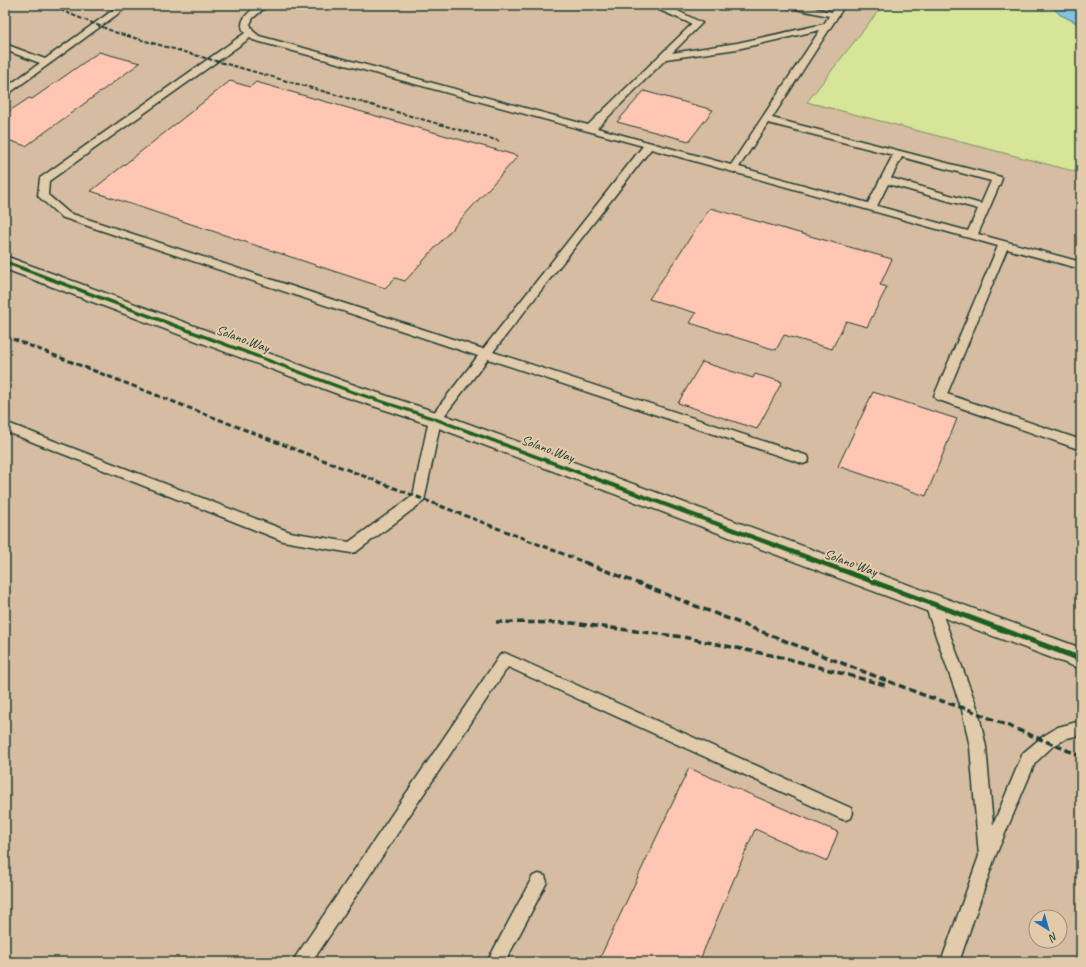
<svg xmlns="http://www.w3.org/2000/svg" width="1086" height="967" viewBox="0 0 1086 967" font-family="Caveat,sans-serif">
<rect width="100%" height="100%" fill="#e1cbab"/>
<filter id="ink" filterUnits="userSpaceOnUse"><feTurbulence type="fractalNoise" baseFrequency=".025" numOctaves="2"/><feDisplacementMap in="SourceGraphic" scale="8" xChannelSelector="R" yChannelSelector="G"/><feConvolveMatrix kernelMatrix="1 2 1 2 8 2 1 2 1" color-interpolation-filters="sRGB"/></filter>
<g filter="url(#ink)">
<!-- built -->
<path fill="#d6bca1" fill-rule="evenodd" d="M5 5H883L807 102 1081 173V962H5ZM1036 917H1060V941H1036Z"/>
<!-- green -->
<path fill="#d7e598" stroke="#7b9166" d="M883 5H1050L1059 14 1081 25V173L807 102Z"/>
<!-- water -->
<path fill="#80c3e1" stroke="#598d9c" d="M1050 5H1081V25L1059 14Z"/>
<g fill="none" stroke-linecap="round" stroke-linejoin="round">
<!-- stream -->
<path fill="#598d9c" fill-rule="evenodd" d="M1041 5H1052L1056 7 1053 9Z"/>
</g>
<!-- building -->
<g fill="#ffc7b3" stroke="#1f3d34">
<path d="M99 52 140 63 26 146 5 139V114L29 98 32 99Z"/>
<path d="M230 81 250 87 256 82 518 156 405 281 395 278 385 288 91 191Z"/>
<path d="M644 91 713 110 689 141 617 122Z"/>
<path d="M710 208 892 259 880 285 887 287 867 327 846 321 832 349 784 335 776 350 690 323 696 313 649 299Z"/>
<path d="M702 362 753 378 755 374 782 382 757 429 678 403Z"/>
<path d="M873 392 957 419 926 496 838 466Z"/>
<path d="M689 768 838 832 827 861 755 829 699 962H598Z"/>
</g>
<g fill="none" stroke-linecap="round" stroke-linejoin="round">
<defs>
<g id="lane">
<path d="M120 5H130L8 94 5 95V88L40 63 5 50V44L45 59Z"/>
<path d="M258 5H268L253 18 250 24 253 31 259 36 588 125 692 24 648 5 668 6 702 23 672 53 737 43 824 24 829 16 786 7 785 5H801L832 12 837 5H845L772 118 1001 177 1002 179 978 234 1081 262V269L1007 249 947 394 1081 440V450L936 399 934 396 998 246 651 149 493 352 808 456 809 459 808 462 803 464 798 462 488 359 441 420 424 501 356 552 351 553 283 541 5 431V422L290 532 349 542 413 496 429 419 478 356 61 217 38 196 40 178 245 33C236 21 249 12 258 5ZM820 30 731 165 597 128 666 59 737 49ZM250 38 253 40 643 146 483 349 69 213 48 195 49 181ZM768 123 893 155 868 203 739 167ZM902 157 991 181 981 204 891 178ZM888 184 978 209 968 231 877 206Z"/>
<path d="M932 599 937 601 939 605 978 710 986 747 993 825 1023 753 1042 737 1058 727 1081 721V735L1067 738 1052 747 1035 763 995 857 959 962H941L979 856 970 747 962 710 925 605 927 601Z"/>
<path d="M505 653 851 808 853 813 851 818 845 820 839 818 508 667 312 962H293L296 956 500 655Z"/>
<path d="M539 874 545 876 547 882 505 962H487L533 876Z"/>
</g>
<path id="street" d="M5 256 357 386 442 414 1081 648V669L428 424 343 396 5 269Z"/>
</defs>
<!-- lane casing -->
<use href="#lane" stroke="#1f3d34" stroke-width="3"/>
<!-- street casing -->
<use href="#street" stroke="#1f3d34" stroke-width="3"/>
<!-- lane -->
<use href="#lane" fill="#e1cbab" fill-rule="evenodd"/>
<!-- street -->
<use href="#street" fill="#e1cbab" fill-rule="evenodd"/>
<!-- rail-far2 -->
<path stroke="#1f3d34" stroke-width="2" stroke-dasharray="4.5 2" stroke-linecap="butt" d="M48 5 117 33 499 141"/>
<!-- rail-far1 -->
<path stroke="#1f3d34" stroke-width="3" stroke-dasharray="5.5 3" stroke-linecap="butt" d="M5 336 589 564"/>
<!-- rail -->
<g stroke="#1f3d34" stroke-width="3.5" stroke-dasharray="7 3.5" stroke-linecap="butt">
<path d="M586 563 926 696 970 710 1081 756"/>
<path d="M496 622 572 623 683 637 785 658 885 685"/>
</g>
<defs>
<path id="cycleway" d="M5 260 352 390 437 418 1081 656V662L433 420 348 392 5 264Z"/>
</defs>
<!-- cycleway casing -->
<use href="#cycleway" stroke="#e1cbab" stroke-width="2"/>
<!-- cycleway -->
<use href="#cycleway" fill="#1b5e20" fill-rule="evenodd"/>
</g>
</g>
<g text-anchor="middle" stroke-width="4" stroke-linejoin="round" paint-order="stroke">
<!-- street labels -->
<g font-size="14" fill="#1f3d34" stroke="#e1cbab">
<text transform="translate(243 338) rotate(20)" y="5">Solano Way</text>
<text transform="translate(548 448) rotate(20)" y="5">Solano Way</text>
<text transform="translate(851 562) rotate(20)" y="5">Solano Way</text>
</g>
</g>
<!-- margin -->
<rect width="1086" height="967" fill="none" stroke="#e1cbab" stroke-width="20"/>
<rect x="10" y="10" width="1066" height="947" fill="none" stroke="#1f3d34" stroke-width="1.5" filter="url(#ink)"/>
<!-- north arrow -->
<g transform="translate(1048 929) rotate(143)"><circle r="19" fill="#e1cbab" stroke="#93927b"/>
<path d="M0-3L7 15L0 10L-7 15Z" fill="#1f6fb2"/>
<text y="-6" font-size="11" font-weight="bold" text-anchor="middle" fill="#1f3d34">N</text>
</g>
</svg>
